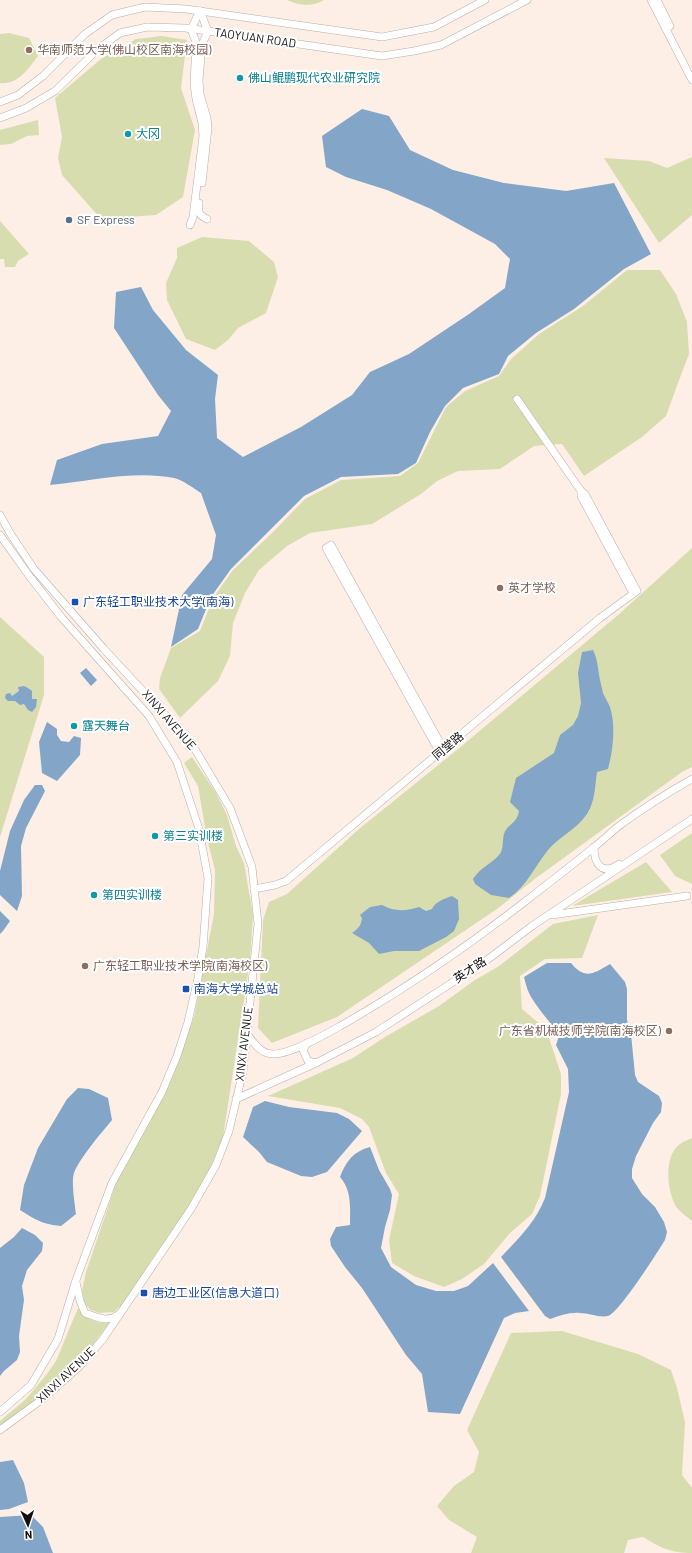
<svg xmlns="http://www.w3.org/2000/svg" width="692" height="1553" viewBox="0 0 692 1553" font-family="Barlow,'Noto Sans SC',sans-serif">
<rect width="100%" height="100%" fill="#fdefe5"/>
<!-- green -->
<g fill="#d8ddb0">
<path d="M287 0H324C312 7 299 6 287 0Z"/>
<path d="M9 33 29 38 38 56C28 69 18 85 0 83V34Z"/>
<path d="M162 36 187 40 181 88 195 130 183 197 156 215 101 219 62 175 58 158 62 137 55 98 101 59 136 39Z"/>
<path d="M38 120 39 135 27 136 11 144 0 145V130Z"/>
<path d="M692 157V215L659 243 604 158 649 161 667 168Z"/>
<path d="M0 221 29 254 18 261 15 267H5L4 259H0Z"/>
<path d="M202 237 249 241 274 262 278 277 266 313 238 328 228 340 215 350 186 339 167 300 166 283 177 258V248Z"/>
<path d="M627 270H660L676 294 687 322 689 354 678 383 666 416 642 437 584 476 562 444 534 446 500 469 458 471 437 481 421 494 372 524 310 533 287 546 259 570 245 593 233 623 230 656 218 681 180 718 159 689 160 678 171 648 200 631 213 598 233 570 272 533 305 499 341 480 400 476 418 463 446 407 465 391 499 376 511 359 539 334 583 306Z"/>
<path d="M692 548V767L682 772 536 878 497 909 337 1017 272 1043 258 1028 263 920 269 902 287 894 359 829 458 749 618 615Z"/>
<path d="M0 617 44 657V695L0 837Z"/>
<path d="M192 757 216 793 227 815 236 846 244 863 253 915 250 961 223 1137 210 1168 180 1220 150 1262 137 1284 123 1304 114 1312 99 1313 91 1310 85 1304 82 1291 86 1272 119 1175 128 1162 174 1073 194 1017 214 914 215 870 207 839 198 786 184 763Z"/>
<path d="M692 833V884L675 876 660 855Z"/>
<path d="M646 862 672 892 572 906Z"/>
<path d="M598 915 582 958 545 959 520 976 522 1009 546 1029 561 1074V1094L540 1196 532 1214 510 1233 484 1264 462 1279 444 1287 414 1276 392 1263 389 1240 399 1194 386 1173 369 1127 362 1119 340 1108 268 1096 353 1058 385 1037 439 1006 475 980 499 966 553 924Z"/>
<path d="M692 1138V1221C688 1217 681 1213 677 1208 667 1193 663 1156 680 1144 684 1141 688 1140 692 1138Z"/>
<path d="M78 1308C85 1319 97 1324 109 1323L90 1349 71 1368 41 1396 0 1426V1421L26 1399 47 1374 56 1361Z"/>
<path d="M562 1331 638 1354 671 1370 677 1388 685 1422 682 1475 692 1488V1553C671 1553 661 1548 643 1537L628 1540 624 1553H471L477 1537 449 1520 437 1506 454 1486 474 1472 479 1452 467 1430 511 1333Z"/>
</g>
<!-- water -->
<g fill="#83a5c7">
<path d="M362 109 389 116 410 150 453 170 504 183 566 191 614 183 651 254 624 269 574 309 536 333 508 356 499 374 463 388 445 406 430 432 416 463 398 474 341 477 304 496 231 569 211 597 198 629 171 647 182 595 212 559 216 535 201 493C193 488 183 480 174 478 135 470 90 481 50 485L57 460 102 444 158 436 171 411 158 395 114 328 116 292 141 287 153 310 186 350 218 375 215 399 217 438 243 457 301 427 352 395 370 372 409 354 469 314 505 288 510 259 495 244 431 209 387 190 346 177 326 167 322 136Z"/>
<path d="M593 650C598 660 598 670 600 680 601 684 602 689 603 693 605 698 608 702 610 707 616 726 613 750 608 769L597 772C595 786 595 802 587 814 577 829 559 837 548 850 535 866 527 886 509 898L491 895 475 884 473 879C481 867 490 865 499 855 504 850 502 841 504 834 507 824 517 824 519 811L510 802 516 778 554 753 560 735 573 725 578 716 581 703 578 673 582 652Z"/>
<path d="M86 668 97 680 91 686 80 673Z"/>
<path d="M24 686 28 688 32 691V699H37L36 707 32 712 28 710 24 704 20 705 15 701H8L5 698 6 694 10 693 12 696 19 691 18 687Z"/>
<path d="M47 722 57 729V735L61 741 69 742 74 736 81 738 80 755 57 781 42 773 39 742Z"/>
<path d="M35 785H42L45 791 26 828 21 846 22 896 17 911 0 895V871L10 831 24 800Z"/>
<path d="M452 896 458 900 459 919 454 931 446 937 419 951H394L379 954 369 943 352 933C358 929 361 926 362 918L360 915 370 907 382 905C394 912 407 911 419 907L426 911 432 909C436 901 444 899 452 896Z"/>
<path d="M0 911 10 921 3 931 0 934Z"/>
<path d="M547 963H571C585 980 593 974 610 964L625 982 627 989V1020L631 1034 635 1075 638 1082 659 1096 662 1103 661 1112 653 1123 636 1156 632 1169V1178L642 1194 655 1207 664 1222 667 1232 665 1240C657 1253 618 1314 608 1316 599 1318 589 1313 580 1313 570 1312 559 1316 550 1319L545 1316 501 1257C519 1238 535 1223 545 1198L569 1092 568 1069 556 1045 559 1036C551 1022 541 1013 533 1000 528 993 526 985 524 977Z"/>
<path d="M78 1088 89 1089 108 1098 112 1120C102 1132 79 1159 74 1173 71 1181 75 1205 76 1214L61 1226C42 1224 36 1220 20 1210L24 1185 38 1148 67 1099Z"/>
<path d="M265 1101 289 1107 337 1113 349 1119 362 1131 327 1172 312 1177 301 1176 267 1162 259 1152 243 1137 253 1107Z"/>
<path d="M370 1147 379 1170 390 1189 392 1195 390 1210 385 1227 381 1248 391 1267 416 1285 436 1291H454L468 1286 493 1263 529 1311 515 1313 504 1318 460 1414 428 1412 422 1374 406 1355 362 1288 345 1267 331 1246 330 1239 336 1227 350 1225C350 1207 352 1191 340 1177 346 1161 354 1151 370 1147Z"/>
<path d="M22 1228 35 1235 43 1243 42 1251 27 1270 22 1286 24 1300 19 1336 20 1352 17 1360 4 1371 0 1376V1248L14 1237Z"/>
<path d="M13 1460 24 1483 28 1502 9 1509 0 1510V1462Z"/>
<path d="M31 1515 43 1527 53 1553H0V1517Z"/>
</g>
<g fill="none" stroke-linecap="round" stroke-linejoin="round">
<defs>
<g id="secondary">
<path d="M651 0 692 80"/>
<path d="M657 0 670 26"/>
<path d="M200 11 208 31 202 45 199 81 200 94 207 118 208 128 202 183"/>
<path d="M0 102 18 95 43 76 85 34 112 15 145 7 186 9 382 37 434 27 485 0"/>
<path d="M0 118 26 108 55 91 98 49 120 33 147 27 185 28 208 31 382 56 414 51 441 45 527 0"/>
<path d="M199 203C198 211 198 215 207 219"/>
<path d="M190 225 193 217 203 136 202 123 196 99 194 84 196 42 191 29 200 11"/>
<path d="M517 399 581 491"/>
<path d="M0 515 10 533 34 569 104 649 179 730 196 751 230 808 252 867 258 924 243 1071 229 1131 216 1165 191 1209 103 1339 80 1366 44 1398 0 1430"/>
<path d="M0 535 30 577 62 618 149 716 177 762 199 829 208 878 203 947 198 978 188 1022 177 1056 162 1092 112 1183 76 1280 58 1339 31 1385 0 1412"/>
<path d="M440 753 326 548 331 545 444 750"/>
<path d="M594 847C594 864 602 876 619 864"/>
<path d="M254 889 275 885 286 881 600 618 637 591 585 494 581 491V496L633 593"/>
<path d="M552 915 687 896"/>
<path d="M247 1034C254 1043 260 1053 272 1054 290 1055 326 1034 342 1025 407 988 468 946 527 900 549 883 571 866 593 848 602 841 610 833 619 826 642 809 667 793 692 779"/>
<path d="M307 1043 303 1050 308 1061 316 1063"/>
<path d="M236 1099 316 1063 376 1032 487 960 532 926 692 819"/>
<path d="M76 1282 80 1301 85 1313C96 1317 107 1323 118 1315"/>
</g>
</defs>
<!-- secondary casing -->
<use href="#secondary" stroke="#bbaea5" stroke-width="8"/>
<!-- secondary -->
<use href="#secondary" stroke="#fff" stroke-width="7"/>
</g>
<!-- markers -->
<g fill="#8d6e63" stroke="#fff" stroke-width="1.5">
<circle cx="29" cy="50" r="4"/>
<circle cx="500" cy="588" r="4"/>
<circle cx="85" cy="966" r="4"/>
<circle cx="669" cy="1031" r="4"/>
</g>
<g fill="#0f9aa8" stroke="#fff" stroke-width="1.5">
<circle cx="240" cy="78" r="4"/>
<circle cx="128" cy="134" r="4"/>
<circle cx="74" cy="726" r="4"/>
<circle cx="155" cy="836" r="4"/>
<circle cx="94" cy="895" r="4"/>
</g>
<circle fill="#5c6f8a" stroke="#fff" stroke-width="1.5" cx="69" cy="220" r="4"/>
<g fill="#1a4fb4" stroke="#fff" stroke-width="1.5">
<rect x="71" y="598" width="8" height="8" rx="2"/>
<rect x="182" y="985" width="8" height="8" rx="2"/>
<rect x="140" y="1289" width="8" height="8" rx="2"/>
</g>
<g text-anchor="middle" stroke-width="4" stroke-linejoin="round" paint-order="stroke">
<!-- street labels -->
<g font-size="12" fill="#140f0c" stroke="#fff">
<text transform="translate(255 38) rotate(8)" y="4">TAOYUAN ROAD</text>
<text transform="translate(169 720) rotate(49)" y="4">XINXI AVENUE</text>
<text transform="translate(448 746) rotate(-40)" y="4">同堂路</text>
<text transform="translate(470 970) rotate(-33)" y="4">英才路</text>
<text transform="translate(244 1044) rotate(-83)" y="4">XINXI AVENUE</text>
<text transform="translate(66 1375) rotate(-43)" y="4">XINXI AVENUE</text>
</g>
<!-- education labels -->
<g font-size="12" fill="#785e54" stroke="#fff" text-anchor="start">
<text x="37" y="54">华南师范大学(佛山校区南海校园)</text>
<text x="508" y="592">英才学校</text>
<text x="93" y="970">广东轻工职业技术学院(南海校区)</text>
<text x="661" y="1035" text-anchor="end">广东省机械技师学院(南海校区)</text>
</g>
<!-- culture labels -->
<g font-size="12" fill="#0d838f" stroke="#fff" text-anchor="start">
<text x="248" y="82">佛山鲲鹏现代农业研究院</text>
<text x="136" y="138">大冈</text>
<text x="82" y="730">露天舞台</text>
<text x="163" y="840">第三实训楼</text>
<text x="102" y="899">第四实训楼</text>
</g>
<!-- service labels -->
<g font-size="12" fill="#4e5e75" stroke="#fff" text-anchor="start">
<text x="77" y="224">SF Express</text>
</g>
<!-- transit labels -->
<g font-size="12" fill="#164399" stroke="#fff" text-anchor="start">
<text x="83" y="606">广东轻工职业技术大学(南海)</text>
<text x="194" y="993">南海大学城总站</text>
<text x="152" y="1297">唐边工业区(信息大道口)</text>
</g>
</g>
<!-- north arrow -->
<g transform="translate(28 1525) rotate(177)" stroke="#ffffff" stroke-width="3" paint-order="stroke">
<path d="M0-3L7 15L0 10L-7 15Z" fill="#140f0c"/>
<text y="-6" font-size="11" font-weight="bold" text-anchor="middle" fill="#140f0c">N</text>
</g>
</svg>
